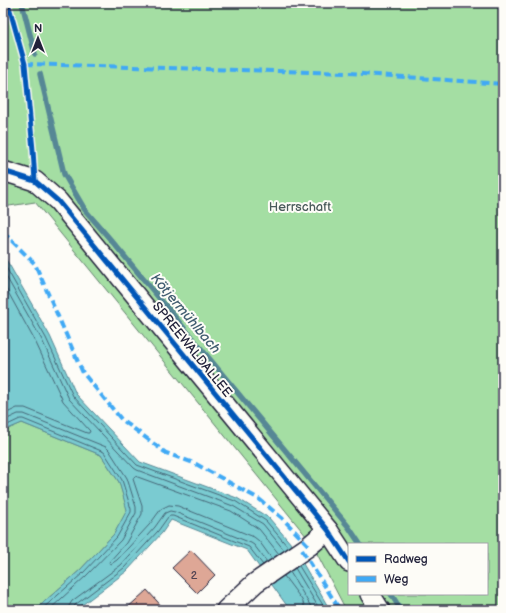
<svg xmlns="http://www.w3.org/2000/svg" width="506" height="613" viewBox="0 0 506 613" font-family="'Balsamiq Sans',sans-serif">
<rect width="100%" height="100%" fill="#fdfcf7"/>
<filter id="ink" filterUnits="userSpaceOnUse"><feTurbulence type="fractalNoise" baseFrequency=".025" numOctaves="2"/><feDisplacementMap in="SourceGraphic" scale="8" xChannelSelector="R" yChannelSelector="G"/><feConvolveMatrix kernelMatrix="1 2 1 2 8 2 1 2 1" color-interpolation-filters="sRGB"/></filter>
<g filter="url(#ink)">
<!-- green -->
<g fill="#a4dea3" stroke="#63806f" fill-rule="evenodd">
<path d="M3 3H503V610H346L311 542 35 202 3 207ZM349 544H487V594H349Z"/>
<path d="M22 423 101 455 119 482 128 510 114 534 80 570 35 610H3V431Z"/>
</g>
<!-- water -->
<path fill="#7acbd1" stroke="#578795" d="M3 255 10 266 50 336 76 394 140 462 237 498 269 518 292 545 330 610H290L247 550 171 520 162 533 127 571 78 608 75 610H35L80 570 114 534 127 510 119 482 101 455 22 423 3 431Z"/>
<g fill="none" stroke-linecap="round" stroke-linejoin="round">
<!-- shore -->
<g stroke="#456677" stroke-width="1">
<path d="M3 262 46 338 73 396 137 465 235 501 266 521 288 547"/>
<path d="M3 271 42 340 69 399 134 468 137 470 233 506 263 524 284 550"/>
<path d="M3 283 36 343 63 401 89 430 90 431 89 433H87L25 408H17L3 415"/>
<path d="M3 421 18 414H24L106 447 109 450 127 478 136 507V513L121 540 86 576 49 610"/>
<path d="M3 427 20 419H23L104 452 122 480 131 509V512L117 537 83 573 41 610"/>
<path d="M272 559 259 541 254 537 178 506 169 505 161 509 150 524 117 560 111 564H110L109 562 126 543 142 514V506L133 479 134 477 135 476 231 511 259 529 279 554"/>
<path d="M299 566 326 610"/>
<path d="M295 568 320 610"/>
<path d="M290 572 313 610"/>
<path d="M284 576 302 600 304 605V610"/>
<path d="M68 610 69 606 72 601 121 565 155 527 165 513 170 511 175 512 251 543 254 545 267 562"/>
<path d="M73 610 75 605 124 568 158 531 168 517 170 516H173L249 547 263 565"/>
</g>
<!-- stream -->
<g stroke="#578795" stroke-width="5.5">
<path d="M22 3 35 54"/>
<path d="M40 74 64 174 85 210 116 246 348 526 360 544"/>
<path d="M391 594 401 610"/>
</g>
</g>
<!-- building -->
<g fill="#dea796" stroke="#22223b">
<path d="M191 550 215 575 197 593 172 568Z"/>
<path d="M147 590 165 610H125Z"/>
</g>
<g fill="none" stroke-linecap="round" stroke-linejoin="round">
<defs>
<g id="street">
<path d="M3 171 35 181 58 201 328 530 349 562"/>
<path d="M370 594 380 610"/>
<path d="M226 610 255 583 309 546 328 530"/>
</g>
</defs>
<!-- street casing -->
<use href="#street" stroke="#22223b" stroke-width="22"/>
<!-- street -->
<use href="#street" stroke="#fdfcf7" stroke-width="19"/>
<!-- quiet -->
<g stroke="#3fa9f5" stroke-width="4" stroke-dasharray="8 4" stroke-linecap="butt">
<path d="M25 64 349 73 503 84"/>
<path d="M3 232 35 264 83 373 121 419 166 453 196 464 259 499 282 518 309 546"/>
<path d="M302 550 340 610"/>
</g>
<defs>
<g id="cycleway">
<path d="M8 3 25 64 33 150 35 181"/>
<path d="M3 171 35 181 58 201 328 530 349 562"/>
</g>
</defs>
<!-- cycleway casing -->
<use href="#cycleway" stroke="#fdfcf7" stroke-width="8"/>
<!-- cycleway -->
<use href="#cycleway" stroke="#0057b8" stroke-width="5"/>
</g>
</g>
<g text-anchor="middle" stroke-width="4" stroke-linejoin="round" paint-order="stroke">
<!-- number labels -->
<g font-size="11" fill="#514352">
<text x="194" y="579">2</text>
</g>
<!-- park labels -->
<g font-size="13" fill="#495a5a" stroke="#fdfcf7">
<text x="300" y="211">Herrschaft</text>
</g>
<!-- street labels -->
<g font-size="13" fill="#22223b" stroke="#fdfcf7">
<text transform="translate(193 349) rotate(51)" y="5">SPREEWALDALLEE</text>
</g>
<!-- water labels -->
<g font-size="14" font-style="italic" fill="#415d70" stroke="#fdfcf7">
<text transform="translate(186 313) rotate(50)" y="5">Kötjermühlbach</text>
</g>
</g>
<!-- margin -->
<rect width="506" height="613" fill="none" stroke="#fdfcf7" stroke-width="16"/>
<rect x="8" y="8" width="490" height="597" fill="none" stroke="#22223b" stroke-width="1.5" filter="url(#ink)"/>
<!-- legend -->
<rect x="348" y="543" width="140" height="52" fill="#fdfcf7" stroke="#a5a5ac"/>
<rect x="356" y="556" width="20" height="6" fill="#0057b8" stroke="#a5a5ac"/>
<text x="384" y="563" font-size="12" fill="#22223b">Radweg</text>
<rect x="356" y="576" width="20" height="6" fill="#3fa9f5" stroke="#a5a5ac"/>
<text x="384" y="583" font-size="12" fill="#22223b">Weg</text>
<!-- north arrow -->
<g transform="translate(38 38)" stroke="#fdfcf7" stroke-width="3" paint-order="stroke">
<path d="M0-3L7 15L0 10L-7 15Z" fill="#22223b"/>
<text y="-6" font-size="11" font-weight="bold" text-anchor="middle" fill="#22223b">N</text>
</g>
</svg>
